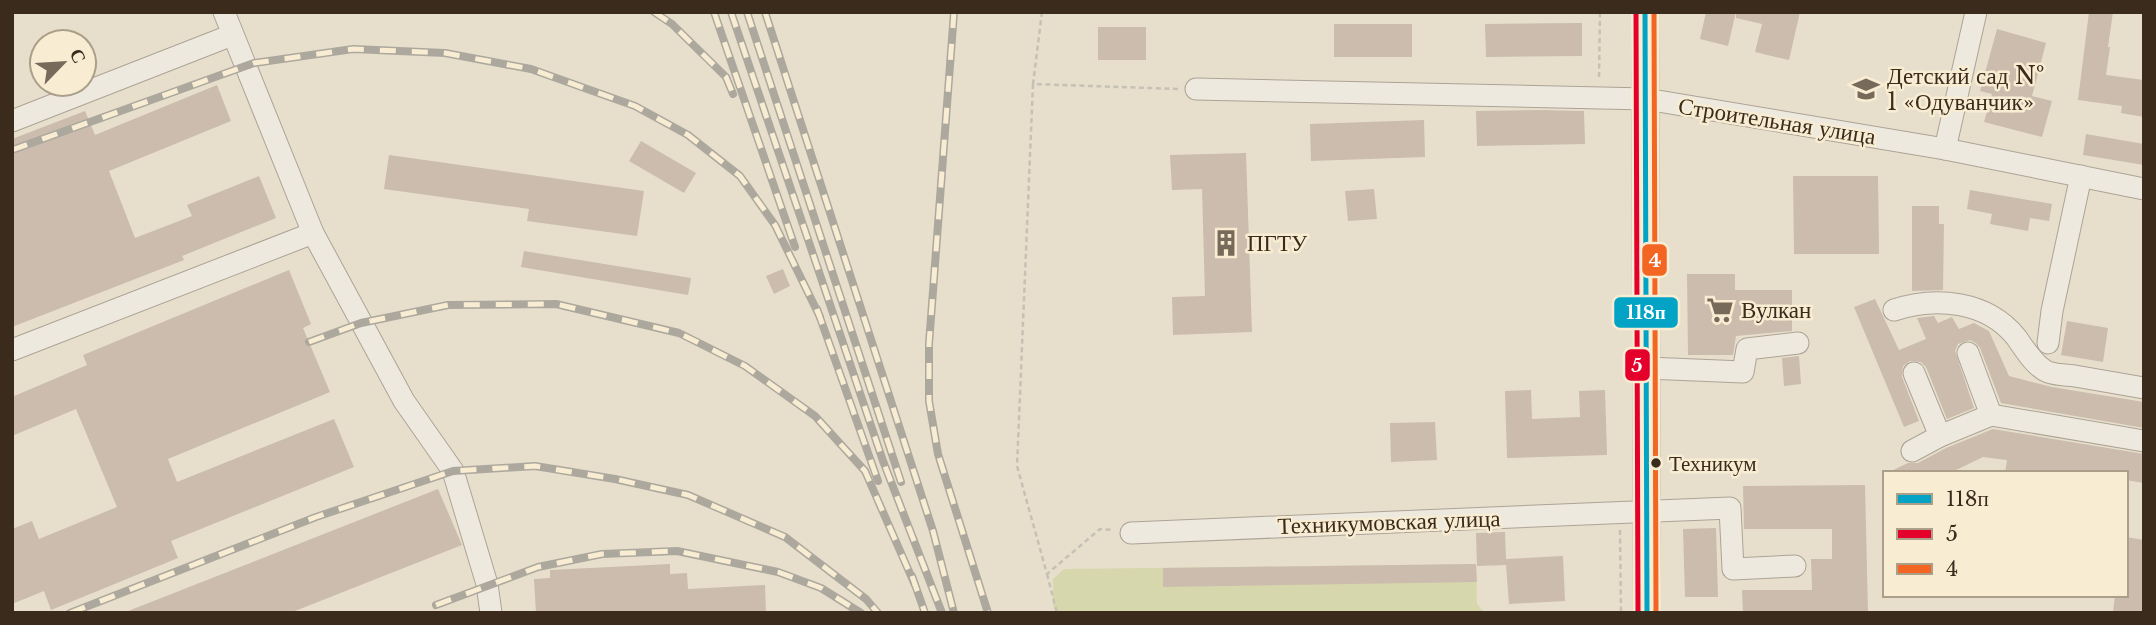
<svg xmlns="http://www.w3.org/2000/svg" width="2156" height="625" viewBox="0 0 2156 625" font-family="'Libre Baskerville',serif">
<rect width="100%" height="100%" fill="#e7dfcc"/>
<!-- green -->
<path fill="#d7d7ad" d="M1476 564 1477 604 1485 613H1056L1053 605V579L1064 569Z"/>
<!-- building -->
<g fill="#cbbcad">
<path d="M1706 12H1736L1728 46 1700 39Z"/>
<path d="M1736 12H1800L1789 60 1755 52 1762 24 1736 18Z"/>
<path d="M2089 12H2113L2108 47H2110L2106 75 2144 80V117L2121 113 2122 106 2078 100Z"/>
<path d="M1582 23V56L1486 57 1485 24Z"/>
<rect x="1334" y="24" width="78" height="33"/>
<rect x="1098" y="27" width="48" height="33"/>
<path d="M1997 29 2046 43 2032 96 2052 101 2042 137 1984 122 1992 94 1980 91Z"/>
<path d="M217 85 231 121 109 171 135 238 192 216 187 205 259 176 276 218 182 256 184 260 12 327V139L85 111 95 135Z"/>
<path d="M1539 110 1584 111 1585 144 1477 146 1476 111Z"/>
<path d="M1424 120 1425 157 1311 161 1310 124Z"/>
<path d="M2086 134 2144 144V165L2083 155Z"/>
<path d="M641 141 696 173 684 193 629 161Z"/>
<path d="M1246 153 1252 332 1173 335 1172 297 1205 296 1202 189 1172 190 1170 155Z"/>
<path d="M389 155 644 191 637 236 527 221 529 209 384 189Z"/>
<path d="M1793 176H1878L1879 254H1794Z"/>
<path d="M1374 189 1377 219 1348 221 1345 191Z"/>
<path d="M1970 190 2052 204 2049 221 2030 218 2028 231 1990 224 1992 214 1967 209Z"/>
<path d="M1912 206H1939V224H1944L1943 290 1912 291Z"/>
<path d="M524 251 691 278 688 295 521 267Z"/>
<path d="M783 269 790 286 774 294 766 276Z"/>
<path d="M289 270 311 324 303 328 330 392 168 459 177 482 334 419 354 467 171 541 178 558 51 610 44 591 12 604V529L32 521 39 539 117 507 76 409 12 436V397L87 365 83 355Z"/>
<path d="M1687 274H1735V290H1792V331L1736 336 1733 355H1688Z"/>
<path d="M1875 299 1899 350 1926 339 1917 318 1934 316 1938 323 1952 317 1959 329 1974 323 1989 331 2009 376 2052 387 2144 402V428L2001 403 1980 348 1976 343 1970 340 1958 344 1955 351 1974 408 1947 419 1926 367 1921 362 1910 361 1903 366 1902 377 1919 421 1904 427 1854 307Z"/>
<path d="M2067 321 2108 328 2103 362 2061 355Z"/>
<path d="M1799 356 1801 384 1784 386 1782 358Z"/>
<path d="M1531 390 1532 419 1580 417 1579 391 1605 390 1607 455 1507 458 1505 391Z"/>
<path d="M1435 422 1437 460 1391 462 1390 423Z"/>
<path d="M1993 429 2144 454V483L2126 480V473H2005L2007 460 1983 457 1950 473H1887L1908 463H1918L1946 448Z"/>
<path d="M1865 485 1868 613H1743L1742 590H1812L1811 559H1832V529H1744L1743 486Z"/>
<path d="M438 489 462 545 290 613H123Z"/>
<path d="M1716 528 1718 597H1685L1683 529Z"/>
<path d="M1505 532 1506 559 1563 556 1565 601 1509 604 1506 565 1477 566 1476 533Z"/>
<path d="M2126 537 2144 540V613H2113L2115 595H2126Z"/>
<path d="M670 564V574L687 573 688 589 765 585 766 613H536L534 579 550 578V570Z"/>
<path d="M1476 564 1477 582 1163 587V568Z"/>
</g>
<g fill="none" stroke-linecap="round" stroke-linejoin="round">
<defs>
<g id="minor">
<path d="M224 12 313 233 404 401 453 471 487 584 491 613"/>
<path d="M1196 89 1646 99 1945 149 2144 189"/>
<path d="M12 121 232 35"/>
<path d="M1945 149 1976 12"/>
<path d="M1894 310C1936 296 1987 301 2016 337 2024 348 2035 367 2048 372 2056 375 2067 375 2075 376 2098 380 2121 384 2144 388"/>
<path d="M2048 343 2052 311 2081 176"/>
<path d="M12 350 313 233"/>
<path d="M1968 353 1991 415 2144 441"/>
<path d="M1647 368 1743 372 1747 349 1798 343"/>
<path d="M1914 373 1940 436"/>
<path d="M1912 451 1940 436 1991 415"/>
<path d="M1131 533 1730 508 1733 569 1795 566"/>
</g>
<path id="major" d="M1645 12 1647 613"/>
</defs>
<!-- minor casing -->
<use href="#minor" stroke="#aca396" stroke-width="23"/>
<!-- major casing -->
<use href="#major" stroke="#91897c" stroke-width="28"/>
<!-- path -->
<g stroke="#c7c0b5" stroke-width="2.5" stroke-dasharray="5 3.5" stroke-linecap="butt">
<path d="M1042 12 1033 84 1178 89"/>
<path d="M1599 77 1600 12"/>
<path d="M1033 84 1017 466 1047 574 1100 529 1113 530"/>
<path d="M1620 530 1621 613"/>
<path d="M1047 574 1057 613"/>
</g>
<!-- minor -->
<use href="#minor" stroke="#eee9de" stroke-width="21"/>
<!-- major -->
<use href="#major" stroke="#e6dfcf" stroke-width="26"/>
<defs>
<g id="rail">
<path d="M654 12 672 24 726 77 733 94"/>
<path d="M714 12 795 247"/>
<path d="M731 12 883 461 942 613"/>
<path d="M747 12 901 482"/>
<path d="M765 12 933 531 954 613"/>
<path d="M954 12 929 344V401L938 454 988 613"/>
<path d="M12 150 254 63 353 49 445 53 531 69 635 106 688 135 740 176 775 225 820 317"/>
<path d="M817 309 878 481"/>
<path d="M309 342 361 323 448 305 556 304 679 333 745 366 815 416 865 471 915 585"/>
<path d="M912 576 925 613"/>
<path d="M436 605 538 567 602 554 677 551 778 572 821 588 861 613"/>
<path d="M70 613 316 517 453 471 535 466 615 479 688 495 785 537 866 599 878 613"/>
</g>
</defs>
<!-- rail casing -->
<use href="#rail" stroke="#ada89e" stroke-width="8"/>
<!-- rail -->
<use href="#rail" stroke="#f8edd2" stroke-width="5" stroke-dasharray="16" stroke-linecap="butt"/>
<defs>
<path id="bus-1" d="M1645 12 1647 613"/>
<path id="bus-2" d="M1636 12 1638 613"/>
<path id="bus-3" d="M1654 12 1656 613"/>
</defs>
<!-- bus-1 casing -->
<use href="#bus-1" stroke="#f8edd2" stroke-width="10"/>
<!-- bus-2 casing -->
<use href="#bus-2" stroke="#f8edd2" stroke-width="10"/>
<!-- bus-3 casing -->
<use href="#bus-3" stroke="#f8edd2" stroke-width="10"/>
<!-- bus-1 -->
<use href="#bus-1" stroke="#03a3c5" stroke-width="5"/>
<!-- bus-2 -->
<use href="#bus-2" stroke="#e4002b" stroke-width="5"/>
<!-- bus-3 -->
<use href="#bus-3" stroke="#f26522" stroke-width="5"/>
</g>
<!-- icons -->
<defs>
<symbol id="school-bare" viewBox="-9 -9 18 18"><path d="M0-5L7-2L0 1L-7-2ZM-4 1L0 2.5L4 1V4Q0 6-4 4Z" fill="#776a5a" stroke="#f8edd2" stroke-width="2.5" paint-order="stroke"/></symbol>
<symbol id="building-bare" viewBox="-9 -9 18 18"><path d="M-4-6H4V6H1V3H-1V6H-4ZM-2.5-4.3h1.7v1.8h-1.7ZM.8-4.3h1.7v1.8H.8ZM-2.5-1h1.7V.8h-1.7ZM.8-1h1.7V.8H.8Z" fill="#776a5a" stroke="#f8edd2" stroke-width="2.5" paint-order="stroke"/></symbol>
<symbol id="supermarket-bare" viewBox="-9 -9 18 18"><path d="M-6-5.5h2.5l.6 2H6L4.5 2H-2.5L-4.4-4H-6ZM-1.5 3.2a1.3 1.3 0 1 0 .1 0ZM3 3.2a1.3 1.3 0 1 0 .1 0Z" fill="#776a5a" stroke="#f8edd2" stroke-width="2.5" paint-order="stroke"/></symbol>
</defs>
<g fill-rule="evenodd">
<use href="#school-bare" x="1847" y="70" width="38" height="38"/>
<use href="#building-bare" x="1207" y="224" width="38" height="38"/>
<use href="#supermarket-bare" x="1701" y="291" width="38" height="38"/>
</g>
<!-- markers -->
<circle fill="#3b2b1d" stroke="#f8edd2" stroke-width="2.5" cx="1656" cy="463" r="6"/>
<g text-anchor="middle" stroke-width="5" stroke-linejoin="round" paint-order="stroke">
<!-- bus labels -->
<g font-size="21" fill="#3b2b1d" stroke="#f8edd2" text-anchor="start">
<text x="1669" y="471">Техникум</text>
</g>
<!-- poi labels -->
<g font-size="23" fill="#3b2b1d" stroke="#f8edd2" text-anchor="start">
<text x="1887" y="84">Детский сад №<tspan x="1887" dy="26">1 «Одуванчик»</tspan></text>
<text x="1247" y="251">ПГТУ</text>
<text x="1741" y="318">Вулкан</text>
</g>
<!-- street labels -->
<g font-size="23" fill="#3b2b1d" stroke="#f8edd2">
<text transform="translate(1777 121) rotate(9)" y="8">Строительная улица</text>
<text transform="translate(1389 522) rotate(-2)" y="8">Техникумовская улица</text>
</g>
</g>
<g stroke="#f8edd2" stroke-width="2.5">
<rect x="1641" y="243" width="27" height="34" rx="7" fill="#f26522"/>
<rect x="1613" y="296" width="66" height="33" rx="7" fill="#03a3c5"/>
<rect x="1624" y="348" width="27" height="34" rx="7" fill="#e4002b"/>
</g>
<g font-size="19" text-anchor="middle" font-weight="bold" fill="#fff">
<text x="1655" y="267">4</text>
<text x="1646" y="319">118п</text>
<text x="1637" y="372">5</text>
</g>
<!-- border -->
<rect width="2156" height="625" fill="none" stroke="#3b2b1d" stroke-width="28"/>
<!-- legend -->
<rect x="1883" y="471" width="245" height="126" fill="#f8edd2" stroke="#ac9f8a" stroke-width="2"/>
<rect x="1897" y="494" width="35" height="10" fill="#03a3c5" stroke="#ac9f8a" stroke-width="2"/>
<text x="1946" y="506" font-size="21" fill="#3b2b1d">118п</text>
<rect x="1897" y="529" width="35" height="10" fill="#e4002b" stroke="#ac9f8a" stroke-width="2"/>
<text x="1946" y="541" font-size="21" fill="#3b2b1d">5</text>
<rect x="1897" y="564" width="35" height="10" fill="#f26522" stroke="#ac9f8a" stroke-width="2"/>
<text x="1946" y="576" font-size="21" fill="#3b2b1d">4</text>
<!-- north arrow -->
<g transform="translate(63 63) rotate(65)"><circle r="33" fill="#f8edd2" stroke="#ac9f8a" stroke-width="2"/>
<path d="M0-5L12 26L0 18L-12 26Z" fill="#776a5a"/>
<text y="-10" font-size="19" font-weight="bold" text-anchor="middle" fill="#3b2b1d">С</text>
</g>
</svg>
